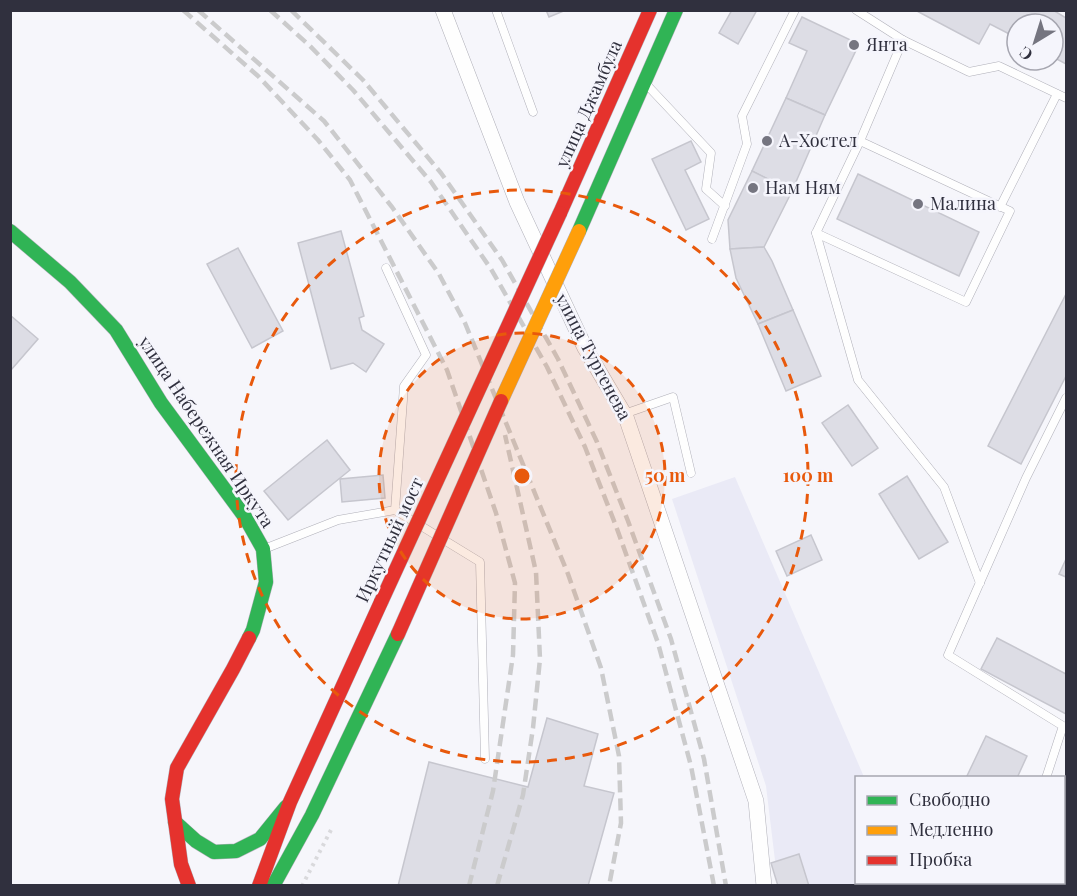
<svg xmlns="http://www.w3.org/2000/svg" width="1077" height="896" viewBox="0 0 1077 896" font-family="'Playfair Display',serif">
<rect width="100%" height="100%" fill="#f6f6fb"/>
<!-- built -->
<path fill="#eaeaf6" d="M735 477 864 777 856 778V882L909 883 911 885H778L766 786 672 499Z"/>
<!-- building -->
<g fill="#dddde5" stroke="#c6c6ce" stroke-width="1.5">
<path d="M546 10H566L549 17Z"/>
<path d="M732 10H757L738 44 719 33Z"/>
<path d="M915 10H1053L1066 18V64L1053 57V24H1017V38L990 24 979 44Z"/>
<path d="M802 17 859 44 825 115 786 98 807 51 789 43Z"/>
<path d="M786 98 825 115 792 191 752 171Z"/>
<path d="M691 141 701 162 685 170 709 219 686 230 652 159Z"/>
<path d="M752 171 792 191 764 247 730 249 728 220Z"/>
<path d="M858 174 979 232 959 276 837 219Z"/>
<path d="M341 231 364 316 359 318 362 330 384 344 366 372 353 363 331 369 298 243Z"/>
<path d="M764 247 772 261 793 310 758 324 736 278 730 249Z"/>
<path d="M238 248 283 331 252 348 207 264Z"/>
<path d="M1066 294V376L1021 464 988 446Z"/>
<path d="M793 310 821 376 786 391 758 324Z"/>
<path d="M10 315 38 339 11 370H10Z"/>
<path d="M848 405 878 448 852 466 822 423Z"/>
<path d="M327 440 350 470 288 520 264 491Z"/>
<path d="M383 475 385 498 342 502 340 479Z"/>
<path d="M907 476 948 542 919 559 879 494Z"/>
<path d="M811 535 822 560 787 576 776 551Z"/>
<path d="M1066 559V577L1059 574Z"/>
<path d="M997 638 1066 674V714L981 669Z"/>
<path d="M547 718 598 734 584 786 614 793 588 886H398L429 762 528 787Z"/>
<path d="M986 736 1027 756 1017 778H966Z"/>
<path d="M799 854 809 886H778L771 863Z"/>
<path d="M947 882H994L999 886H945Z"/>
</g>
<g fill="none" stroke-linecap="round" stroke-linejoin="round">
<defs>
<g id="lane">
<path d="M496 10 533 112"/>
<path d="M856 10 903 40 969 72 999 66 1066 98"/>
<path d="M647 85 711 153 706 189 725 206"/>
<path d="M860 141 1010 211 966 302 816 233 860 141 903 40"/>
<path d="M1000 207 1057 94"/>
<path d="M816 233 858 380 944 487 980 583"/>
<path d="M712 239 747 144 742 116 795 10"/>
<path d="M624 414 673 397 691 473"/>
<path d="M395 510 480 562 485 759"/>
<path d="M264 549 338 520 395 510 404 386 426 355 386 268"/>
<path d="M1046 778 1063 726 948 655 1026 478 1066 398"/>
<path d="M1064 861 1066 862"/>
</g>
<path id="street" d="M443 10 517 202 585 348 626 417 756 801 764 886"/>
<g id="fast">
<path d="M10 231 70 282 116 330 161 403 245 517 263 549 266 582 253 630 249 638"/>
<path d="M579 231 676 10"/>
<path d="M175 822 196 841 214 852 236 851 260 839 286 807"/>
<path d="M273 886 312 815 398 634"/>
</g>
<g id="jam">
<path d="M560 213 650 10"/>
<path d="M189 886 181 864 172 799 177 768 233 669 249 638"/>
<path d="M259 886 290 802 381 602"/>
</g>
</defs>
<!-- lane casing -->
<use href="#lane" stroke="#b0b0b9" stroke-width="9"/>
<!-- street casing -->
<use href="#street" stroke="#b0b0b9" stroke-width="16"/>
<!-- fast casing -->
<use href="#fast" stroke="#b0b0b9" stroke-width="15"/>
<!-- jam casing -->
<use href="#jam" stroke="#b0b0b9" stroke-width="15"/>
<!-- path -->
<path stroke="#d9d9dc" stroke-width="4" stroke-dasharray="3 4.5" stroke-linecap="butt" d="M302 886 332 828"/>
<!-- lane -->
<use href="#lane" stroke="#fefefe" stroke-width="8"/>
<!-- street -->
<use href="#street" stroke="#fefefe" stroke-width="15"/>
<!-- fast -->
<use href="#fast" stroke="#30b455" stroke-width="14"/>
<!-- jam -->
<use href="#jam" stroke="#e5322d" stroke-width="14"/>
<!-- rail -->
<g stroke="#cbcbcc" stroke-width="4.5" stroke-dasharray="12 6" stroke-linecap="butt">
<path d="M183 10 258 76 318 140 350 180 447 370 496 513 515 583 513 655 493 791 469 886"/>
<path d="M198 10 324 121 392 207 439 274 465 323 568 574 601 668 619 756 621 823 609 886"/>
<path d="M270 10 310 46 353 90 431 182 491 269 547 367 585 447 616 526 658 643 691 766 714 886"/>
<path d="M291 10 363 80 441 173 502 260 558 359 597 442 628 521 671 639 704 759 726 886"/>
<path d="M497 886 523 795 533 728 540 659 536 572 505 435"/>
</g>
<defs>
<path id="slow-bridge" d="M501 401 579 231"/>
<g id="jam-bridge">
<path d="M381 602 560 213"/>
<path d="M398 634 501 401"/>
</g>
</defs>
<!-- slow-bridge casing -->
<use href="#slow-bridge" stroke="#b0b0b9" stroke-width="15" stroke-linecap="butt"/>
<!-- jam-bridge casing -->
<use href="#jam-bridge" stroke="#b0b0b9" stroke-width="15" stroke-linecap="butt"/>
<!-- slow-bridge -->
<use href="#slow-bridge" stroke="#ff9f0a" stroke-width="14"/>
<!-- jam-bridge -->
<use href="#jam-bridge" stroke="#e5322d" stroke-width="14"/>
</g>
<!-- distance rings -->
<circle cx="522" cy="476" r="143" fill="#e8590c" fill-opacity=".12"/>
<g fill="none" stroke="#e8590c" stroke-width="3" stroke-dasharray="10 8">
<circle cx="522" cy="476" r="143"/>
<circle cx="522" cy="476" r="286"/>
</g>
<!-- markers -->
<g fill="#757580" stroke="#f5f5fc" stroke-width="2">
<circle cx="854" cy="45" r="6"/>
<circle cx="767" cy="141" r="6"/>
<circle cx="753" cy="188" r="6"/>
<circle cx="918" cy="204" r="6"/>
</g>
<g text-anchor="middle" stroke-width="5" stroke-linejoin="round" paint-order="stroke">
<!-- poi labels -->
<g font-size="18" fill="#30303e" stroke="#f5f5fc" text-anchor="start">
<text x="866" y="51">Янта</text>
<text x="779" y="147">А-Хостел</text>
<text x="765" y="194">Нам Ням</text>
<text x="930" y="210">Малина</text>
</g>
<!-- street labels -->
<g font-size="18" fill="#30303e" stroke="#f5f5fc">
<text transform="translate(589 104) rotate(-66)" y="6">улица Джамбула</text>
<text transform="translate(593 357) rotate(62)" y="6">улица Тургенева</text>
<text transform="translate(206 432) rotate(56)" y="6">улица Набережная Иркута</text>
<text transform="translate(390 540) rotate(-65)" y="6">Иркутный мост</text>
</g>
</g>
<circle cx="522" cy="476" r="9" fill="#e8590c" stroke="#f5f5fc" stroke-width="3"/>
<g font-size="18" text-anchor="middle" font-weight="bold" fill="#e8590c" stroke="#f5f5fc" stroke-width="5" stroke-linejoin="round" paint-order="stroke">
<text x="665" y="482">50 m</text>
<text x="808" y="482">100 m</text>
</g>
<!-- border -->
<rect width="1077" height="896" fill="none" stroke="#30303e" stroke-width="24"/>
<!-- legend -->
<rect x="855" y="776" width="210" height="108" fill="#f5f5fc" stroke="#a6a6b0" stroke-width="1.5"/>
<rect x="867" y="796" width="30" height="9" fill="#30b455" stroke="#a6a6b0" stroke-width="1.5"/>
<text x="909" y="806" font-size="18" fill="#30303e">Свободно</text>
<rect x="867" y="826" width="30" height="9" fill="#ff9f0a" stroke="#a6a6b0" stroke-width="1.5"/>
<text x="909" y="836" font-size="18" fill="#30303e">Медленно</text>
<rect x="867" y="856" width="30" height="9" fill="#e5322d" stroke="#a6a6b0" stroke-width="1.5"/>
<text x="909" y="866" font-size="18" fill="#30303e">Пробка</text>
<!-- north arrow -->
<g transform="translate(1035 42) rotate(218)"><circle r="28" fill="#f5f5fc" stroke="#a6a6b0" stroke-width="1.5"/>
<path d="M0-4.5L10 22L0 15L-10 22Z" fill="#757580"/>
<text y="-9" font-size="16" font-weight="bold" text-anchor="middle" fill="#30303e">С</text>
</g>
</svg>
